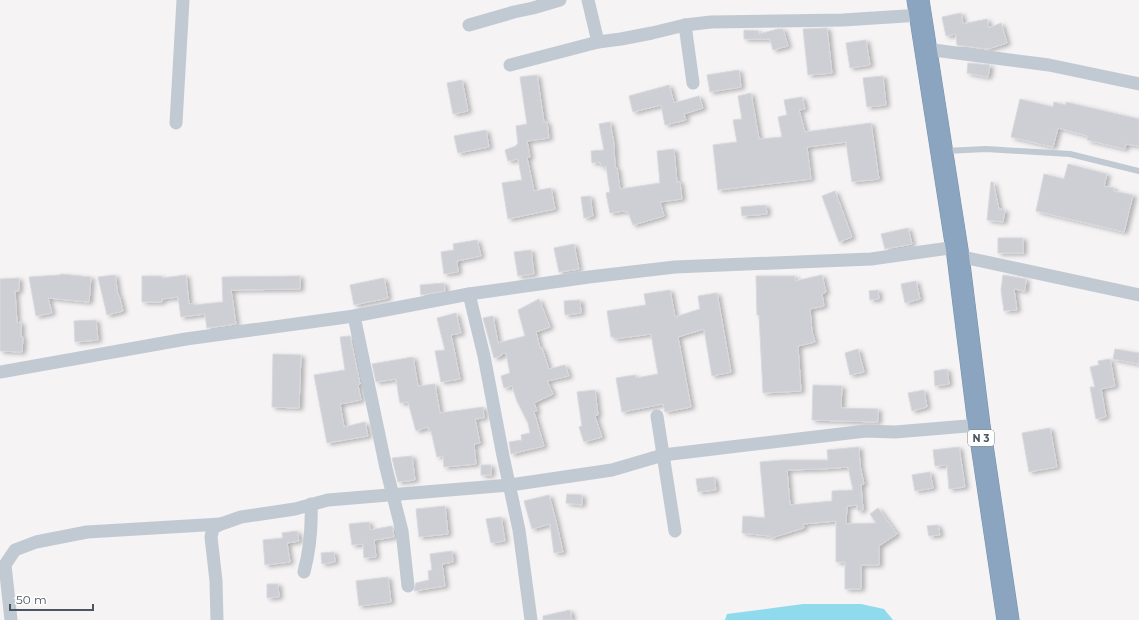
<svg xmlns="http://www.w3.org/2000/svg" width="1139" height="620" viewBox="0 0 1139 620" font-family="Montserrat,sans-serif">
<defs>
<filter id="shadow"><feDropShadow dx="3.5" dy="2" stdDeviation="2" flood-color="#0004"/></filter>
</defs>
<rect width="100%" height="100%" fill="#f5f3f3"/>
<!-- water -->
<path fill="#90daee" d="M803 604H861L884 609 893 620H725L727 614Z"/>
<!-- building -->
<g fill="#cdcfd5" stroke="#d7d9de" fill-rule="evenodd" filter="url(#shadow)">
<path d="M961 13 963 24 987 19 989 28 1001 23 1007 43 988 49 957 45 956 34 946 36 942 17Z"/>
<path d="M827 28 832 73 808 75 803 29Z"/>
<path d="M778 29H783L788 46 773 50 770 39H744V30L759 31V34Z"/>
<path d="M866 40 870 65 850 68 846 43Z"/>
<path d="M968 63 990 65 988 77 967 73Z"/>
<path d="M739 70 741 87 710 92 707 75Z"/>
<path d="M537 75 544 122H547L549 138 527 141 530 157 527 158 534 191 551 188 555 209 508 219 502 183 522 180 518 159 508 161 505 150 516 146V145L518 144 516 126 527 124 520 77Z"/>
<path d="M883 76 886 105 867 107 863 78Z"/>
<path d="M462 80 468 111 453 114 447 83Z"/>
<path d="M669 85 674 103 699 96 703 108 684 114 686 120 665 125 661 105 633 112 629 96Z"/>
<path d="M751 93 759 139 782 137 778 117 787 115 784 100 802 97 805 109 799 110 805 132 871 123 879 179 852 182 846 142 807 147 811 179 718 190 713 145 737 142 733 120 742 119 738 96Z"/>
<path d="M1020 99 1053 107 1054 102 1066 105V102L1139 119V146L1126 144 1125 149 1087 140 1088 136 1058 128 1053 147 1011 137Z"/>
<path d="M610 122 614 144 615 168H617L620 189 660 183 657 151 674 149 677 182H680L682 199 660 202 664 216 633 225 628 212H625L624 211 610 213 606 193 610 192 606 166 601 167 600 162 592 163 591 151 604 150 599 124Z"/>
<path d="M486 130 489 147 458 153 454 136Z"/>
<path d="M1068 164 1107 174 1104 186 1114 188 1113 191 1133 195 1124 232 1036 211 1044 174 1064 179Z"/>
<path d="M991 182H993L999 209 1005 210 1003 222 987 220Z"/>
<path d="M835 191 852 237 839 242 822 196Z"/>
<path d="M590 196 593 216 584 218 581 197Z"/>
<path d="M766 205 767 214 742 216 741 207Z"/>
<path d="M908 228 912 244 885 249 881 234Z"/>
<rect x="998" y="238" width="25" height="15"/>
<path d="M477 240 481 256 457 261 458 272 444 274 441 252 454 250 453 244Z"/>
<path d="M574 244 579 269 559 272 554 248Z"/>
<path d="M531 250 534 274 518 276 514 252Z"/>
<path d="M61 274 91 277 89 302 48 298 52 313 36 316 29 277 60 275Z"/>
<path d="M115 275 118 295H119L123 311 107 315 98 277Z"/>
<path d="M186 275 189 304 194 303V305L223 302 222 277 300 276V289L231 290 236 324 207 328 205 314 181 317 178 297 162 299V302H142V276H162V278Z"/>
<path d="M822 275 826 292 822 294 824 306 810 309 812 332 815 342 798 346 801 391 763 393 759 315H757L756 276H795V281Z"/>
<path d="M1003 275 1026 279 1025 291 1014 289 1017 310 1004 311 1001 290Z"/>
<path d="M19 278V291H15L17 323 21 322V337H23L22 352 0 351V279Z"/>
<path d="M384 278 388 298 354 305 350 285Z"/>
<path d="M916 281 920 299 905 303 901 284Z"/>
<path d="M444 283 445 291 421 295 420 285Z"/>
<path d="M670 290 675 317 700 309 698 296 717 293 731 372 712 376 704 329 678 337 691 407 665 412 663 404 622 412 616 378 635 375 636 378 658 374 651 334 614 339V337H611L607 311 646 305 644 294Z"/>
<path d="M878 290 879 299 870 300 869 291Z"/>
<path d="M539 299 550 327 536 332 540 348H542L549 369 565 365 569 376 547 381 553 394 534 403 537 411 534 412 544 446 511 454 509 442 522 440 521 435 530 433 528 423 517 401 512 386 504 388 501 376 510 373 506 353 501 354V356L494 358 483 318 493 316 498 343 525 336 518 310Z"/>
<path d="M580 300 581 313 565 315 564 301Z"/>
<path d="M456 313 461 333 451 335 460 379 441 382 435 351 445 350 437 318Z"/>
<path d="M96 320 98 340 75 342 74 321Z"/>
<path d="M350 336 360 384 358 385 361 400 340 404 344 427 365 422 368 436 327 443 314 375 345 370 340 337Z"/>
<path d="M858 349 864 372 850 375 845 353Z"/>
<path d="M1115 349 1139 353V364L1113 359Z"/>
<path d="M273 354 301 355 299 408 272 407Z"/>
<path d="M413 357 418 386 435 384 440 413 483 407 484 418 475 419 480 443 474 444 476 464 444 467 443 456 437 457 431 431 429 432 428 427 416 431 408 402 400 403 396 379 376 382 372 364Z"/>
<path d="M1110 359 1115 386 1101 389 1106 417 1096 419 1090 387H1095L1090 367 1099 365 1098 361Z"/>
<path d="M947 369 949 384 935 386 934 371Z"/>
<path d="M813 385 842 386 841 408 878 409V422L812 420Z"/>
<path d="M595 390 598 415 595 416 602 437 584 442 579 427 582 426 577 392Z"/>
<path d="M924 390 927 407 912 411 908 393Z"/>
<path d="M1050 428 1057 467 1029 472 1022 433Z"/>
<path d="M859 447 860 466 864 484 861 485 863 510 858 511 857 505 847 506 846 524 876 523 870 514 878 508 897 534 879 546V565H861V589H845V562H836V521L803 524 804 528 771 538 770 536 742 533 743 516 765 518 760 462 783 460H828L827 450ZM848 467 853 490 832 491V501L790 505 787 470 822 469Z"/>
<path d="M959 447 965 487 949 489 947 465 935 466 933 450Z"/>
<path d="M412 456 415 480 398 482 392 458Z"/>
<rect x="481" y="465" width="10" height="10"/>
<path d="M930 472 933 488 915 491 912 475Z"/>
<path d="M714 477 716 490 698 492 696 479Z"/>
<path d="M567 494 582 495V505L566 503Z"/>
<path d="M549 495 556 521 563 552 554 553 550 524 532 529 524 501Z"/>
<path d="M445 506 448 534 419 537 416 509Z"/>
<path d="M501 517 505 541 491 543 486 519Z"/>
<path d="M369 522 370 530 392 526 394 537 374 540 376 557 364 558 363 544 352 545 349 524Z"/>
<path d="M938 525 940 535 929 536 927 526Z"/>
<path d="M297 531 299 541 287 543 290 562 265 565 263 540 283 538 282 533Z"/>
<path d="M452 551 453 562 442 564 445 586 414 591 416 583 429 580 428 571 432 570 430 554Z"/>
<path d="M334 552 335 562 322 564 321 553Z"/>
<path d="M388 577 391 602 359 606 356 581Z"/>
<path d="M267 584H278L279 597 267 598Z"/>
<path d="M570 610 572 620H543V616Z"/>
</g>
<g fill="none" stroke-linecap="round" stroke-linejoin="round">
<defs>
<path id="highway" d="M918 0 958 256 979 425 1008 620"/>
</defs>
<!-- highway casing -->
<use href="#highway" stroke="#7690ad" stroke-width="23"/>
<!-- lane -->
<path stroke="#c1cad2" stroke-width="6" d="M945 151 986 149 1070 154 1139 171"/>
<!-- street -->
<g stroke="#c1cad2" stroke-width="13">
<path d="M588 0 598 42"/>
<path d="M469 25 514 12 533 8 560 0"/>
<path d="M685 25 693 83"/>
<path d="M926 49 1049 65 1139 84"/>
<path d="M510 65 598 42 621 39 652 33 685 25 711 22 843 20 921 15"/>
<path d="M176 123 183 0"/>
<path d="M958 256 1139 295"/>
<path d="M469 294 484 356 503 456 519 530 531 620"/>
<path d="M354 316 386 468 402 531 408 586"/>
<path d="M0 372 186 339 354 316 469 294 589 277 675 267 871 259 957 247"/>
<path d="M657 416 675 531"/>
<path d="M304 572C310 549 312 528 311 504"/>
<path d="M11 620 5 565 15 550 36 542 87 532 221 524"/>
<path d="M217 620 216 581 211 537 213 528 221 524 241 517 295 509 328 500 510 485 612 470 663 455 866 431 895 432 979 425"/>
</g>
<!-- highway -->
<use href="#highway" stroke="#8ba5c1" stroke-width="22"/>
</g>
<g text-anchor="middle" stroke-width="3" stroke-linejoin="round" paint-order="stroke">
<!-- shield labels -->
<rect fill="#fff" stroke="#808990" stroke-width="1" x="968" y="430" width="26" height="16" rx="3"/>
<g font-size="10" font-weight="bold" fill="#4a5661">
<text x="981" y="442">N 3</text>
</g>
</g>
<!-- scale -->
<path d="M10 604v6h83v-6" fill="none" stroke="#4a5661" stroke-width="2"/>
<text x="16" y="604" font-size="12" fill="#4a5661" stroke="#ffffff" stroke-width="3" paint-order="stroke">50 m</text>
</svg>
